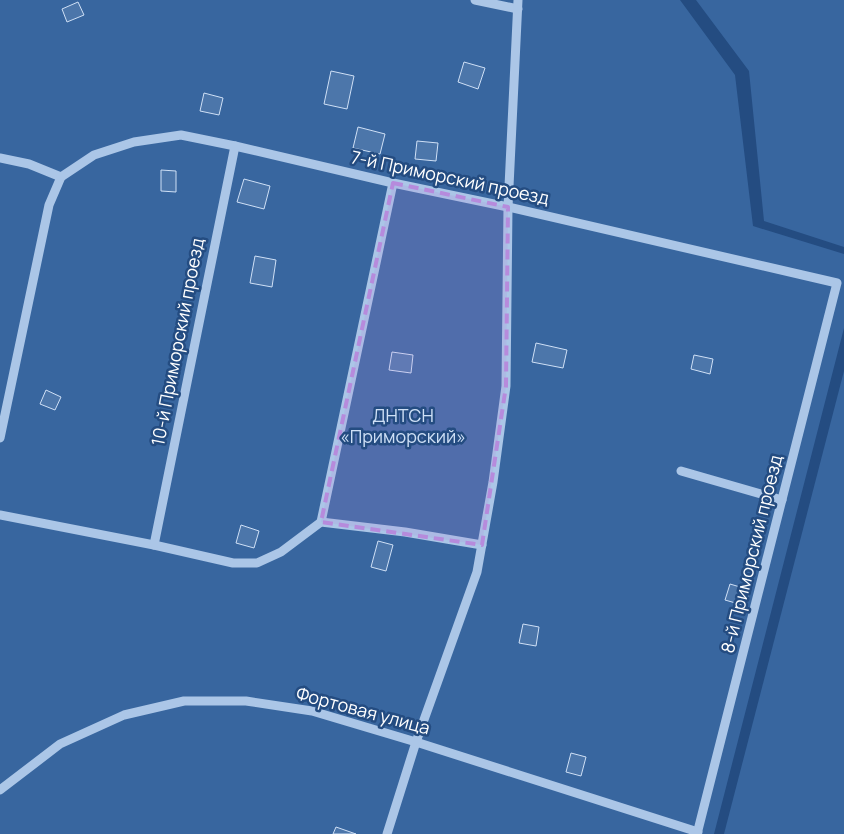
<svg xmlns="http://www.w3.org/2000/svg" width="844" height="834" viewBox="0 0 844 834" font-family="Manrope,sans-serif">
<rect width="100%" height="100%" fill="#244c81"/>
<!-- green -->
<g fill="#38669f">
<path d="M0 0H680L735 75 753 226 844 254V328L714 834H0Z"/>
<path d="M696 0H844V247L764 221 749 71Z"/>
<path d="M844 371V834H724Z"/>
</g>
<!-- building -->
<g fill="#4c76aa" stroke="#cfe0f6">
<path d="M78 2 84 15 67 22 62 9Z"/>
<path d="M464 62 485 68 478 89 458 82Z"/>
<path d="M331 71 354 76 347 109 324 104Z"/>
<path d="M204 93 223 98 219 115 200 111Z"/>
<path d="M358 127 385 134 380 154 353 148Z"/>
<path d="M417 141 438 143 436 161 415 159Z"/>
<path d="M161 170 176 171V192L161 191Z"/>
<path d="M244 179 270 186 264 209 237 202Z"/>
<path d="M255 256 276 260 272 287 250 283Z"/>
<path d="M536 343 567 350 563 368 532 362Z"/>
<path d="M392 352 413 355 411 373 389 370Z"/>
<path d="M694 355 713 359 710 374 691 369Z"/>
<path d="M46 390 61 397 55 410 40 404Z"/>
<path d="M241 525 259 531 254 548 236 543Z"/>
<path d="M378 541 393 545 386 571 371 567Z"/>
<path d="M730 584 750 590 746 606 725 600Z"/>
<path d="M523 624 539 627 536 646 519 643Z"/>
<path d="M571 753 586 757 581 776 566 772Z"/>
<path d="M336 827 356 834H333Z"/>
</g>
<g fill="none" stroke-linecap="round" stroke-linejoin="round">
<!-- minor -->
<g stroke="#abc6e7" stroke-width="9">
<path d="M475 0 518 9"/>
<path d="M0 158 29 164 61 177"/>
<path d="M0 438 49 205 61 177 94 155 134 142 181 135 235 146 393 183 508 207 837 283 697 834"/>
<path d="M681 471 782 500"/>
<path d="M0 515 154 545 233 563H257L281 552 321 522 405 532 482 545"/>
<path d="M321 522 393 183"/>
<path d="M154 545 235 146"/>
<path d="M0 790 60 744 124 715 184 701H246L312 711 416 742 698 832"/>
<path d="M387 834 416 742 477 572 493 482 506 386 508 207 518 0"/>
</g>
</g>
<!-- marked area -->
<path fill="#b68bdc" fill-opacity="0.2" stroke="#b68bdc" stroke-width="4" stroke-dasharray="10 6" stroke-linejoin="round" d="M393 183 508 207 506 386 482 545 321 522Z"/>
<g text-anchor="middle" stroke-width="5" stroke-linejoin="round" paint-order="stroke">
<!-- street labels -->
<g font-size="18" fill="#fff" stroke="#244c81">
<text transform="translate(450 178) rotate(12)" y="6">7-й Приморский проезд</text>
<text transform="translate(178 342) rotate(-79)" y="6">10-й Приморский проезд</text>
<text transform="translate(752 554) rotate(-76)" y="6">8-й Приморский проезд</text>
<text transform="translate(363 711) rotate(15)" y="6">Фортовая улица</text>
</g>
<!-- park labels -->
<g font-size="18" fill="#cfe0f6" stroke="#244c81">
<text x="403" y="422">ДНТСН<tspan x="403" dy="21">«Приморский»</tspan></text>
</g>
</g>
</svg>
